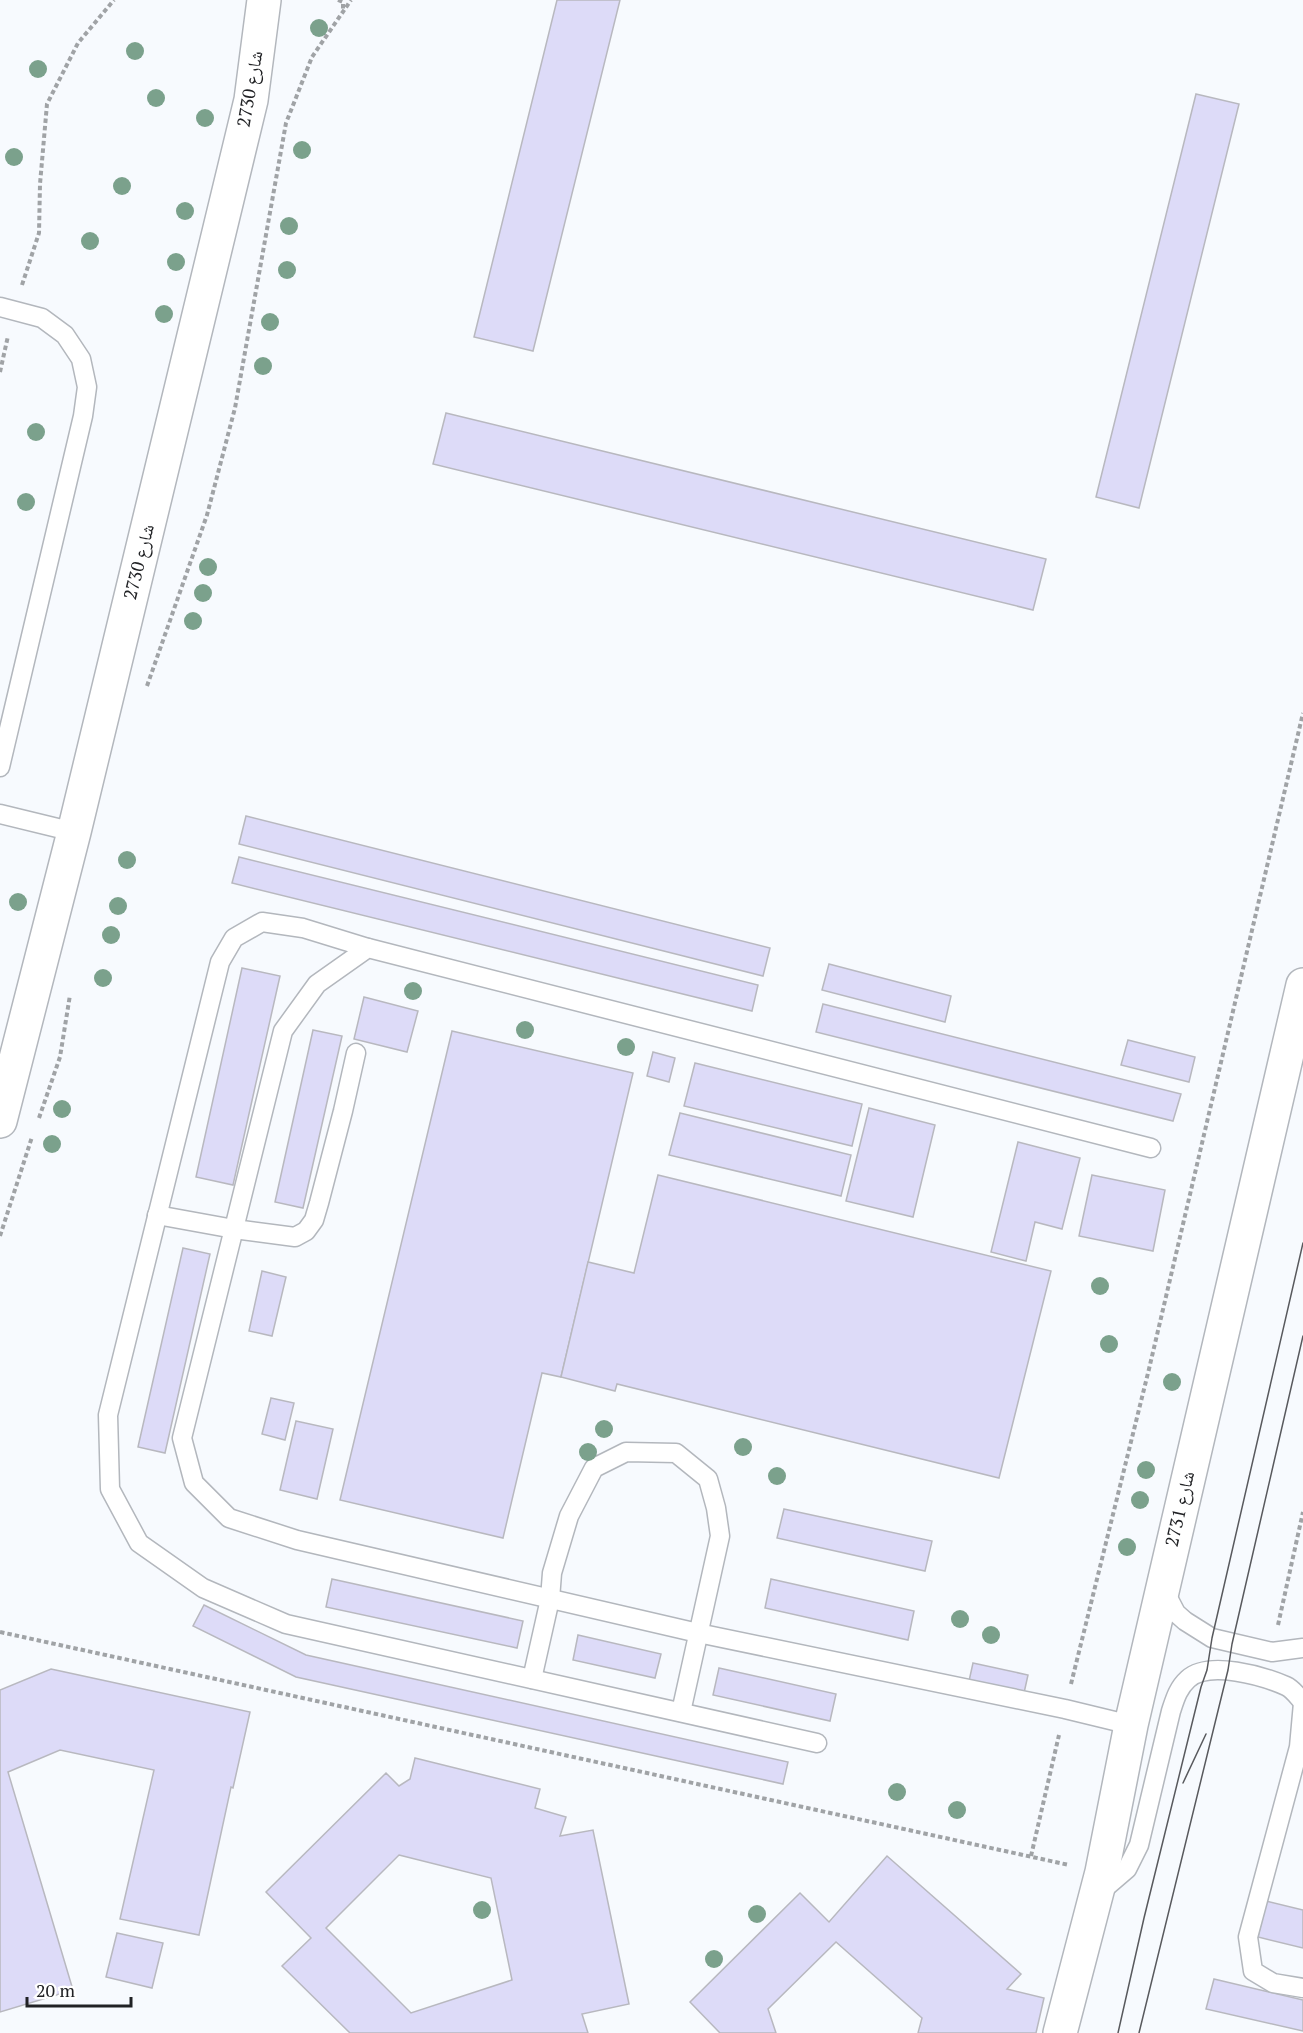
<svg xmlns="http://www.w3.org/2000/svg" width="1303" height="2033" viewBox="0 0 1303 2033" font-family="'PT Serif','Noto Naskh Arabic',serif">
<rect width="100%" height="100%" fill="#f7fafe"/>
<!-- building -->
<g fill="#dddbf8" stroke="#b8b8bf" stroke-width="1.5" fill-rule="evenodd">
<path d="M557 0H620L533 351 474 337Z"/>
<path d="M1196 94 1239 104 1139 508 1096 497Z"/>
<path d="M446 413 1046 559 1033 610 433 464Z"/>
<path d="M246 816 770 948 763 976 239 844Z"/>
<path d="M239 857 758 985 752 1011 232 883Z"/>
<path d="M829 964 951 996 945 1022 822 990Z"/>
<path d="M242 968 280 976 233 1185 196 1177Z"/>
<path d="M364 997 418 1011 407 1052 354 1039Z"/>
<path d="M823 1004 1181 1094 1173 1121 816 1032Z"/>
<path d="M313 1030 342 1036 303 1208 275 1202Z"/>
<path d="M452 1031 633 1073 561 1377 542 1373 503 1538 340 1500Z"/>
<path d="M1128 1040 1195 1057 1189 1082 1121 1065Z"/>
<path d="M653 1052 675 1058 669 1082 647 1076Z"/>
<path d="M695 1063 862 1104 852 1146 684 1106Z"/>
<path d="M869 1108 935 1125 913 1217 846 1201Z"/>
<path d="M680 1113 851 1155 841 1196 669 1155Z"/>
<path d="M1018 1142 1080 1158 1062 1229 1035 1222 1026 1261 991 1252Z"/>
<path d="M658 1175 1051 1271 999 1478 617 1384 615 1391 561 1377 588 1262 634 1273Z"/>
<path d="M1092 1175 1165 1190 1153 1251 1079 1236Z"/>
<path d="M183 1248 210 1254 165 1453 138 1447Z"/>
<path d="M262 1271 286 1277 272 1336 249 1331Z"/>
<path d="M271 1398 294 1403 285 1440 262 1434Z"/>
<path d="M296 1421 333 1429 317 1499 280 1490Z"/>
<path d="M784 1509 932 1541 925 1571 777 1538Z"/>
<path d="M332 1579 523 1621 517 1648 326 1607Z"/>
<path d="M771 1579 914 1611 908 1640 765 1608Z"/>
<path d="M204 1605 306 1655 788 1762 783 1784 296 1677 193 1626Z"/>
<path d="M578 1635 661 1654 655 1678 573 1660Z"/>
<path d="M973 1663 1028 1675 1024 1693 969 1681Z"/>
<path d="M719 1668 836 1694 830 1721 713 1695Z"/>
<path d="M51 1669 250 1712 233 1788 231 1787 199 1935 120 1919 154 1770 60 1750 8 1772 73 1990 0 2012V1690Z"/>
<path d="M415 1758 540 1789 535 1808 566 1817 560 1836 593 1830 629 2004 582 2014 588 2033H350L282 1966 311 1938 266 1892 386 1773 399 1786 410 1779ZM399 1855 491 1878 512 1980 411 2013 326 1928Z"/>
<path d="M887 1856 1021 1974 1007 1989 1044 1998 1036 2033H918L922 2018 836 1942 768 2009 776 2033H720L690 2002 800 1893 829 1922Z"/>
<path d="M1266 1901 1303 1910V1948L1258 1937Z"/>
<path d="M117 1933 163 1943 152 1988 106 1977Z"/>
<path d="M1214 1979 1303 2000V2031L1206 2009Z"/>
</g>
<g fill="none" stroke-linecap="round" stroke-linejoin="round">
<defs>
<g id="service">
<path d="M0 307 42 318 65 335 81 359 87 387 83 416 0 767"/>
<path d="M0 814 74 832"/>
<path d="M368 948 303 928 262 922 234 938 220 962 108 1415 110 1489 139 1543 203 1588 286 1624 817 1743"/>
<path d="M157 1215 234 1229 295 1237 306 1231 314 1220 319 1203 343 1111 356 1053"/>
<path d="M1164 1590 1176 1613 1185 1621 1212 1638 1272 1652 1303 1648"/>
<path d="M532 1679 550 1599 552 1573 569 1516 594 1468 626 1452 676 1453 708 1479 716 1508 720 1536 681 1712"/>
<path d="M1303 1703 1299 1747 1248 1937 1253 1971 1273 1983 1303 1988"/>
<path d="M1131 1725 1065 1709 698 1633 297 1540 229 1518 194 1483 182 1438 283 1031 317 984 368 948 1151 1148"/>
<path d="M1099 1893 1127 1869 1139 1845 1171 1711C1175 1699 1178 1688 1188 1679 1209 1660 1263 1676 1286 1686 1293 1689 1298 1697 1303 1702"/>
</g>
<g id="minor">
<path d="M0 1121 74 832 251 100 264 0"/>
<path d="M1060 2033 1102 1872 1131 1725 1303 985"/>
</g>
</defs>
<!-- service casing -->
<use href="#service" stroke="#b3b7bd" stroke-width="21"/>
<!-- minor casing -->
<use href="#minor" stroke="#b3b7bd" stroke-width="36"/>
<!-- path -->
<g stroke="#a0a3a6" stroke-width="4" stroke-dasharray="4.5 3" stroke-linecap="butt">
<path d="M338 0 343 2V11"/>
<path d="M22 285 39 233 40 184 47 104 78 43 114 0"/>
<path d="M0 372 8 336"/>
<path d="M147 686 207 515 235 408 286 123 312 57 351 0"/>
<path d="M39 1118 60 1057 70 995"/>
<path d="M0 1236 32 1137"/>
<path d="M1278 1625 1303 1512"/>
<path d="M0 1632 1069 1865"/>
<path d="M1071 1684 1149 1369 1303 713"/>
<path d="M1031 1856 1059 1735"/>
</g>
<!-- service -->
<use href="#service" stroke="#fff" stroke-width="18"/>
<!-- minor -->
<use href="#minor" stroke="#fff" stroke-width="33"/>
<!-- tram -->
<g stroke="#58595d" stroke-width="1.5">
<path d="M1183 1783 1206 1734"/>
<path d="M1118 2033 1144 1918 1201 1687 1207 1670 1212 1638 1303 1243"/>
<path d="M1139 2033 1228 1670 1232 1644 1303 1336"/>
</g>
</g>
<!-- trees -->
<g fill="#7ba18c">
<circle cx="319" cy="28" r="9"/>
<circle cx="135" cy="51" r="9"/>
<circle cx="38" cy="69" r="9"/>
<circle cx="156" cy="98" r="9"/>
<circle cx="205" cy="118" r="9"/>
<circle cx="302" cy="150" r="9"/>
<circle cx="14" cy="157" r="9"/>
<circle cx="122" cy="186" r="9"/>
<circle cx="185" cy="211" r="9"/>
<circle cx="289" cy="226" r="9"/>
<circle cx="90" cy="241" r="9"/>
<circle cx="176" cy="262" r="9"/>
<circle cx="287" cy="270" r="9"/>
<circle cx="164" cy="314" r="9"/>
<circle cx="270" cy="322" r="9"/>
<circle cx="263" cy="366" r="9"/>
<circle cx="36" cy="432" r="9"/>
<circle cx="26" cy="502" r="9"/>
<circle cx="208" cy="567" r="9"/>
<circle cx="203" cy="593" r="9"/>
<circle cx="193" cy="621" r="9"/>
<circle cx="127" cy="860" r="9"/>
<circle cx="18" cy="902" r="9"/>
<circle cx="118" cy="906" r="9"/>
<circle cx="111" cy="935" r="9"/>
<circle cx="103" cy="978" r="9"/>
<circle cx="413" cy="991" r="9"/>
<circle cx="525" cy="1030" r="9"/>
<circle cx="626" cy="1047" r="9"/>
<circle cx="62" cy="1109" r="9"/>
<circle cx="52" cy="1144" r="9"/>
<circle cx="1100" cy="1286" r="9"/>
<circle cx="1109" cy="1344" r="9"/>
<circle cx="1172" cy="1382" r="9"/>
<circle cx="604" cy="1429" r="9"/>
<circle cx="743" cy="1447" r="9"/>
<circle cx="588" cy="1452" r="9"/>
<circle cx="1146" cy="1470" r="9"/>
<circle cx="777" cy="1476" r="9"/>
<circle cx="1140" cy="1500" r="9"/>
<circle cx="1127" cy="1547" r="9"/>
<circle cx="960" cy="1619" r="9"/>
<circle cx="991" cy="1635" r="9"/>
<circle cx="897" cy="1792" r="9"/>
<circle cx="957" cy="1810" r="9"/>
<circle cx="482" cy="1910" r="9"/>
<circle cx="757" cy="1914" r="9"/>
<circle cx="714" cy="1959" r="9"/>
</g>
<g text-anchor="middle" stroke-width="4.5" stroke-linejoin="round" paint-order="stroke">
<!-- street labels -->
<g font-size="18" fill="#212225" stroke="#fff">
<text transform="translate(250 89) rotate(-80)" y="6">شارع 2730</text>
<text transform="translate(139 562) rotate(-76)" y="6">شارع 2730</text>
<text transform="translate(1180 1509) rotate(-77)" y="6">شارع 2731</text>
</g>
</g>
<!-- scale -->
<path d="M27 1997v9h104v-9" fill="none" stroke="#212225" stroke-width="3"/>
<text x="36" y="1997" font-size="18" fill="#212225" stroke="#ffffff" stroke-width="4.5" paint-order="stroke">20 m</text>
</svg>
